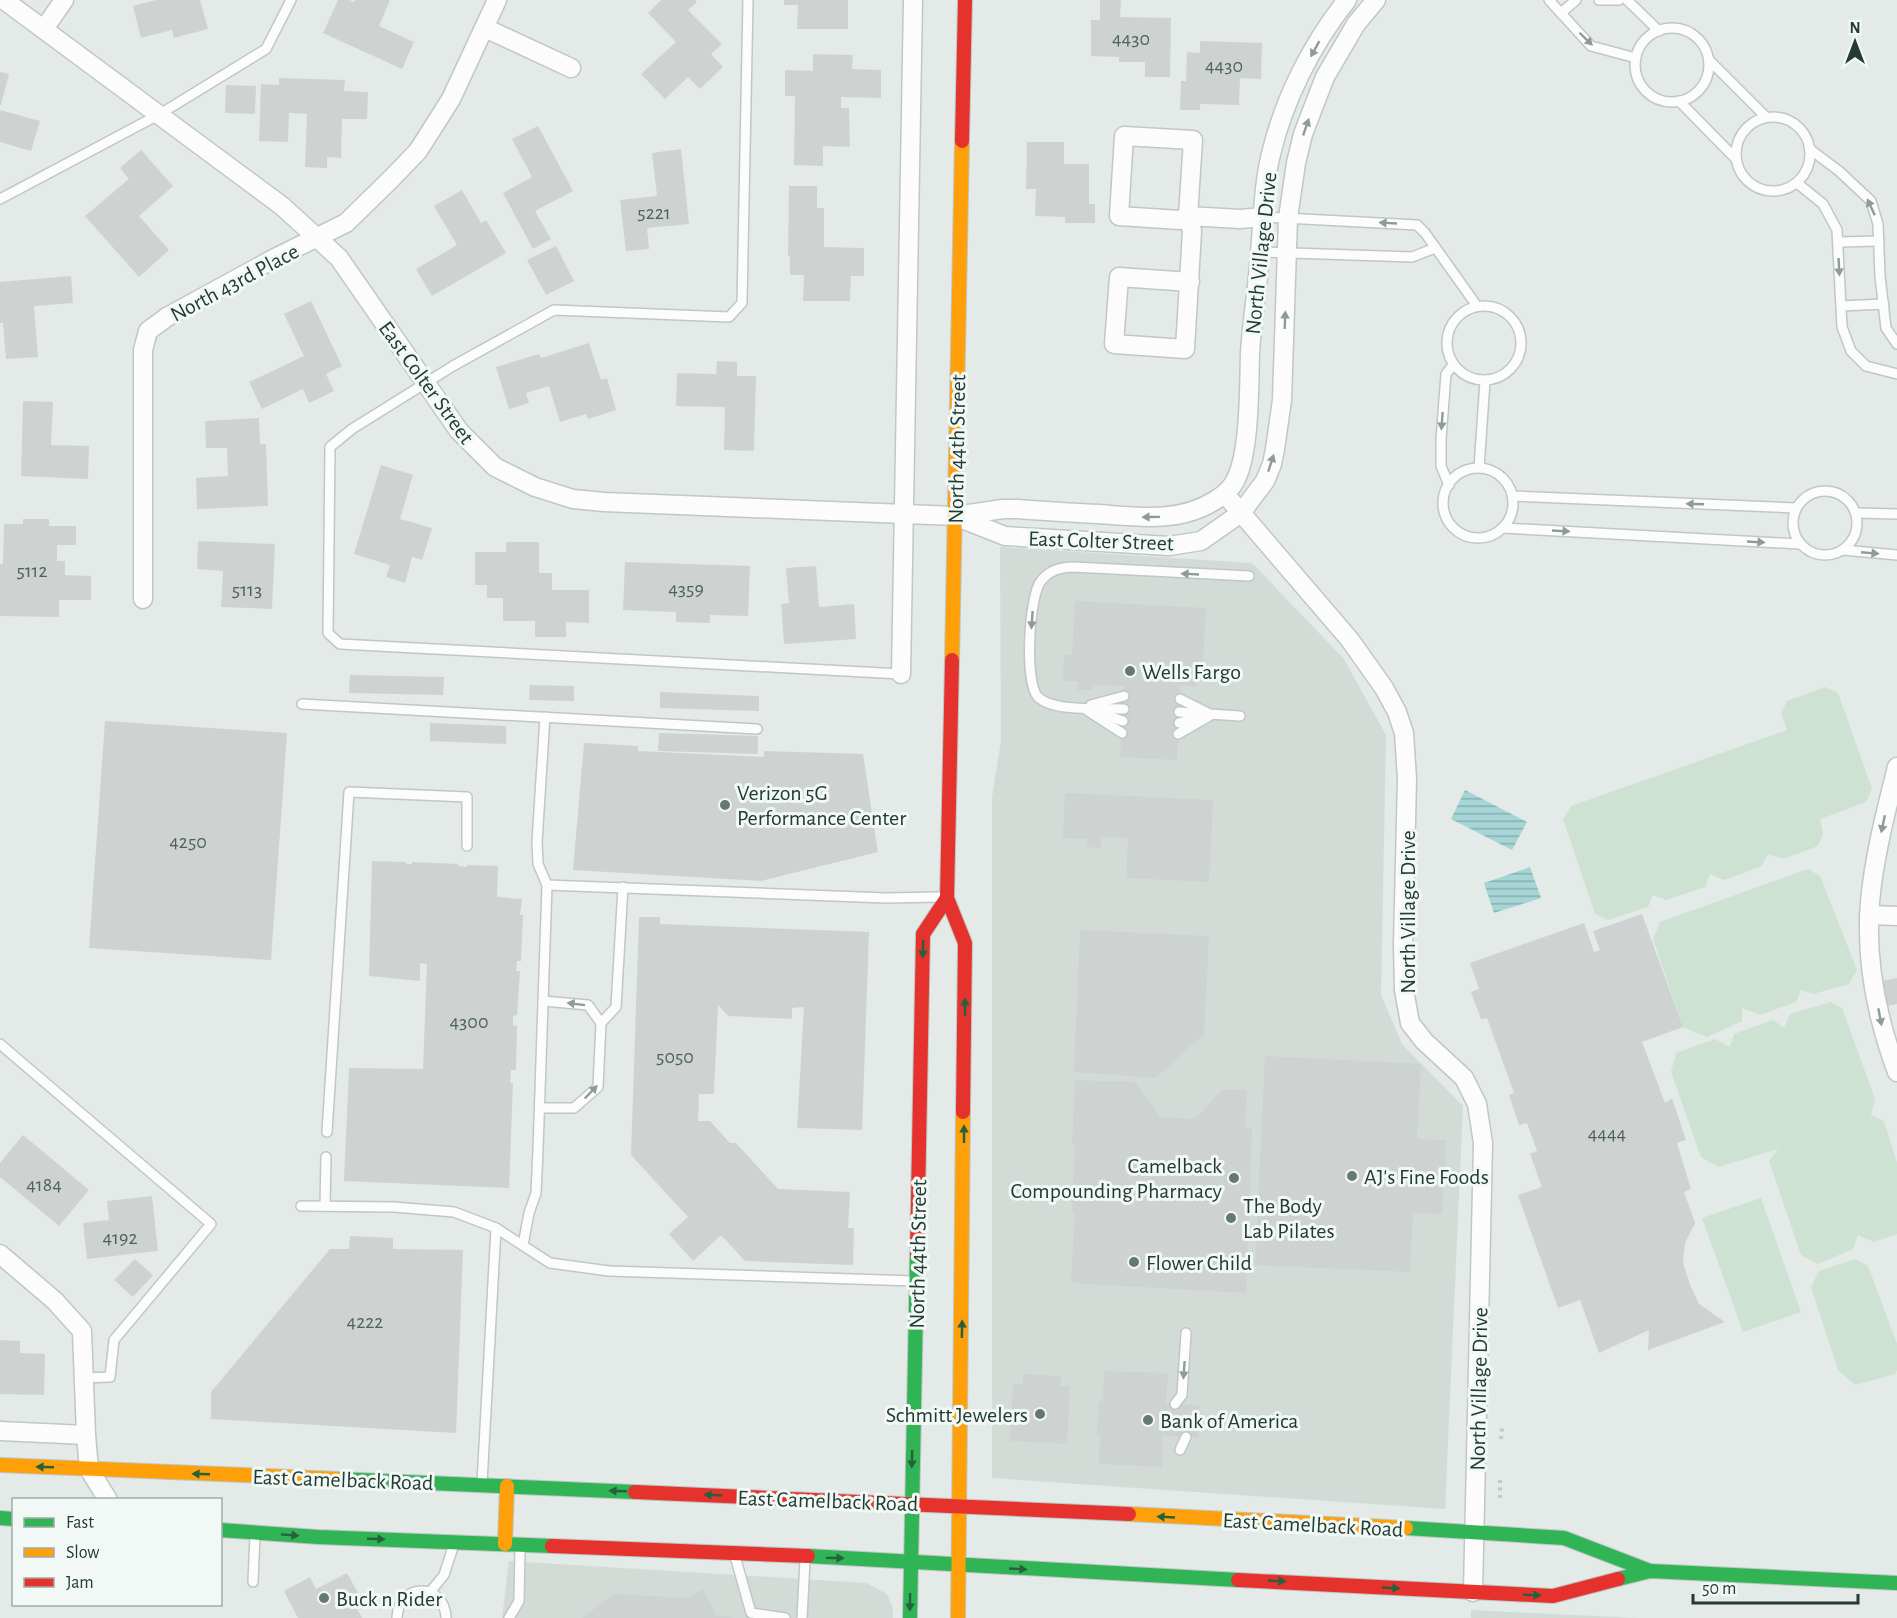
<svg xmlns="http://www.w3.org/2000/svg" width="1897" height="1618" viewBox="0 0 1897 1618" font-family="'Alegreya Sans',sans-serif">
<defs>
<pattern id="water-rules" width="6" height="5" patternUnits="userSpaceOnUse" patternTransform="scale(1.5)"><rect width="6" height="5" fill="#a6d5d6"/><path d="M0 2.5h6" fill="none" stroke="#87aeae"/></pattern>
</defs>
<rect width="100%" height="100%" fill="#e4eae7"/>
<!-- built -->
<g fill="#d2dbd6">
<path d="M1000 547 1252 563 1344 659 1386 735 1381 995 1402 1044 1463 1106 1445 1509 992 1478V797L1001 741Z"/>
<path d="M509 1561 866 1583 887 1594 893 1608V1618H502Z"/>
<path d="M1471 1610 1635 1618H1471Z"/>
</g>
<!-- garden -->
<g fill="#cde2d2">
<path d="M1825 687 1838 693 1872 789 1866 802 1820 819 1823 834 1818 846 1783 859 1768 854 1762 866 1724 880 1710 874 1705 887 1666 900 1653 895 1648 907 1608 920 1595 914 1563 819 1571 806 1787 730 1781 713 1787 701Z"/>
<path d="M1808 869 1820 876 1857 970 1849 984 1813 994 1801 990 1796 1002 1760 1015 1742 1008V1021L1707 1037 1683 1027 1653 939 1660 922Z"/>
<path d="M1831 1002 1842 1008 1875 1099 1871 1115 1884 1121 1897 1163V1234L1874 1242 1858 1235 1853 1249 1818 1264 1801 1255 1769 1161 1778 1149 1718 1167 1701 1157 1671 1072 1676 1053 1715 1039 1730 1047 1734 1034 1773 1020 1784 1028 1790 1014Z"/>
<path d="M1761 1198 1801 1312 1743 1332 1702 1218Z"/>
<path d="M1855 1259 1868 1266 1897 1344V1370L1895 1374 1855 1385 1838 1370 1811 1287 1819 1271Z"/>
</g>
<!-- water -->
<g fill="url(#water-rules)">
<path d="M1465 790 1527 822 1512 850 1451 819Z"/>
<path d="M1530 867 1541 898 1494 913 1484 883Z"/>
</g>
<!-- building -->
<g fill="#ced3d1">
<path d="M156 0H200L208 29 174 38 172 30 141 38 133 6Z"/>
<path d="M338 0H349L354 2 355 0H390L379 26 414 42 402 69 323 33Z"/>
<path d="M661 0H695L697 2 688 10 722 44 711 54 723 67 700 89 688 77 665 99 641 74 676 42 648 13Z"/>
<path d="M784 0H848V29H797L798 5H784Z"/>
<path d="M1100 0H1121L1120 17 1171 18 1170 77H1145V62H1119V57L1091 56V20H1100Z"/>
<path d="M1200 41 1262 43 1261 79 1240 78 1239 105 1200 104V110H1180L1181 81H1186L1187 52 1200 53Z"/>
<path d="M813 54 853 55 852 69 881 70V98L841 97V108H849L850 147 823 146V166L794 165 795 96H785V70L813 71Z"/>
<path d="M0 72 9 74 1 105H0Z"/>
<path d="M279 78 345 80 344 91 368 92 367 119H342L341 158 327 157V168L305 167 307 114 289 113 288 142 259 141 261 84 279 85Z"/>
<path d="M226 85 256 86 255 114 225 113Z"/>
<path d="M0 110 40 121 31 151 0 142Z"/>
<path d="M538 126 573 191 535 211 551 239 533 249 503 193 532 177 512 139Z"/>
<path d="M1027 142H1064V164H1089V204H1095V223H1065V217L1035 216 1036 189H1026Z"/>
<path d="M681 149 689 224 647 228 649 249 626 251 620 200 657 196 652 153Z"/>
<path d="M141 150 173 186 139 216 169 250 139 277 85 216 129 179 120 168Z"/>
<path d="M789 186H817V208H824V247L864 248V276H851L850 301H803L804 275H790V256H788Z"/>
<path d="M462 190 481 223 486 220 506 253 432 296 416 269 457 245 434 206Z"/>
<path d="M556 246 574 281 546 295 527 260Z"/>
<path d="M71 276 73 303 34 306 38 357 6 359 3 323H0V282Z"/>
<path d="M311 301 342 366 326 374 334 391 309 403 303 389 262 409 249 382 304 356 284 314Z"/>
<path d="M589 343 601 380 607 378 616 410 588 419 586 414 560 422 549 386 526 393 529 403 509 409 496 367 539 354 541 358Z"/>
<path d="M717 361 737 362V376H756L754 451 724 450 725 407 676 406 677 373 716 374Z"/>
<path d="M23 401 53 402 51 445 89 446 88 479 21 476Z"/>
<path d="M259 418 260 444H266L268 506 197 509 196 478 228 476 227 448H206L205 421Z"/>
<path d="M381 465 413 475 400 519 432 528 422 560 412 557 405 583 386 577 390 565 354 554Z"/>
<path d="M23 519H49V526H76V545H57V561H65V575L91 576V600H59V617L0 616V564H3L4 524H23Z"/>
<path d="M198 541 275 544 272 609 221 607 223 571 197 569Z"/>
<path d="M506 542H539V573H552V590H589V623L566 622V637H535V621H503V598H487V585H475V552H506Z"/>
<path d="M625 562 750 566 748 616 710 615V623L676 622V612L623 610Z"/>
<path d="M816 566 819 607 854 604 856 639 784 644 781 604 789 603 786 568Z"/>
<path d="M1075 601 1206 608 1203 662H1197L1196 686H1180L1177 760 1120 757 1124 686 1093 685 1092 690H1077L1078 681H1063L1064 655H1072Z"/>
<path d="M350 675 444 677 443 695 349 693Z"/>
<path d="M530 685 574 686V701L529 700Z"/>
<path d="M660 692 759 696V711L660 708Z"/>
<path d="M105 721 287 733 271 960 89 948Z"/>
<path d="M430 723 506 726V744L430 741Z"/>
<path d="M659 733 758 736V754L658 751Z"/>
<path d="M584 743 638 746V751L764 757V751L863 754 878 852 761 881 573 870Z"/>
<path d="M1065 793 1213 800 1209 882 1126 878 1128 838 1101 837V848L1086 847 1087 839 1063 838Z"/>
<path d="M372 861 406 862V864H412V862L458 864V866L467 867V865L498 866 497 897 522 899 520 915H523L521 961H517L516 971H520L517 1015 513 1016V1025L517 1026 516 1070H511L510 1083H513L509 1188 344 1181 349 1068 423 1069 427 964 420 963V981L369 976Z"/>
<path d="M1642 914 1683 1027 1642 1042 1665 1103 1672 1098 1686 1140 1677 1143 1691 1189 1684 1192 1695 1223 1685 1243 1683 1263 1690 1285 1699 1304 1725 1322 1648 1350 1649 1330 1599 1353 1580 1300 1558 1308 1518 1195 1542 1187 1530 1154 1537 1151 1527 1123 1519 1125 1509 1095 1514 1093 1487 1018 1481 1019 1471 992 1479 989 1470 963 1584 923 1594 952 1600 950 1593 931Z"/>
<path d="M639 917H660V924L869 932 862 1130 797 1128 804 1007 792 1008V1019L728 1016 718 1005 714 1094H699L698 1121H710L730 1143H736L778 1189 850 1192 848 1228H854L853 1265 745 1261 722 1236H720L693 1261 669 1234 688 1217 631 1155Z"/>
<path d="M1080 930 1209 936 1204 1034 1156 1078 1074 1072Z"/>
<path d="M1897 978V1004L1881 1007 1876 982Z"/>
<path d="M1265 1056 1421 1064 1417 1139 1446 1140 1442 1214 1413 1213 1410 1272 1255 1265Z"/>
<path d="M1075 1080 1135 1082 1160 1117 1195 1119 1222 1090H1247L1245 1128 1252 1129 1246 1293 1071 1283 1075 1212H1072L1075 1145 1072 1144Z"/>
<path d="M23 1135 89 1190 59 1226 0 1177V1163Z"/>
<path d="M152 1196 158 1251 87 1259 83 1223 109 1220 107 1201Z"/>
<path d="M350 1236 393 1238V1249L463 1250 456 1433 211 1419V1392L330 1249H349Z"/>
<path d="M135 1259 153 1275 133 1297 114 1280Z"/>
<path d="M0 1340 20 1341V1353L45 1354 44 1395 0 1394Z"/>
<path d="M1104 1371 1168 1373 1166 1404 1200 1405 1198 1438 1163 1436 1162 1467 1099 1464 1100 1435H1097L1099 1401H1103Z"/>
<path d="M1023 1374 1061 1376 1060 1386H1070L1067 1444 1010 1441 1013 1384H1023Z"/>
<path d="M347 1573 364 1604 357 1608 362 1618H298L284 1591 310 1577 316 1589Z"/>
<path d="M703 1589 716 1615 733 1618H582L614 1594 688 1598Z"/>
</g>
<g fill="none" stroke-linecap="round" stroke-linejoin="round">
<defs>
<g id="lane">
<path d="M748 0 742 303 729 317 554 310 453 366 352 429 330 447 328 633 340 644 901 674"/>
<path d="M1549 0 1591 46 1636 58"/>
<path d="M1599 0H1619"/>
<path d="M1627 0 1659 31"/>
<path d="M1561 13 1576 0"/>
<circle cx="1672" cy="65" r="37"/>
<path d="M1710 61 1766 117"/>
<path d="M1679 101 1736 159"/>
<circle cx="1773" cy="154" r="37"/>
<path d="M1811 150 1839 171 1871 201 1878 224 1880 276 1886 328 1897 344"/>
<path d="M1797 183 1823 204 1837 230 1842 327 1851 351 1866 366 1897 374"/>
<path d="M0 199 160 114 266 49 291 0"/>
<path d="M1263 217 1417 225 1425 233 1477 306"/>
<path d="M1838 242 1879 241"/>
<path d="M1261 252 1412 257 1435 248"/>
<circle cx="1484" cy="343" r="37"/>
<path d="M1841 306 1884 304"/>
<path d="M1479 468 1485 381"/>
<circle cx="1478" cy="503" r="35"/>
<path d="M1449 485 1441 466V439L1446 374 1453 365"/>
<circle cx="1825" cy="523" r="32"/>
<path d="M1513 496 1796 508"/>
<path d="M1856 513 1897 514"/>
<path d="M1503 528 1800 544"/>
<path d="M1843 550 1897 555"/>
<path d="M1180 699 1206 712"/>
<path d="M302 704 757 729"/>
<path d="M1091 705 1124 696"/>
<path d="M1085 709 1122 733"/>
<path d="M1124 709C1102 708 1053 712 1038 697 1024 683 1029 595 1041 581 1049 570 1061 567 1074 567L1249 576"/>
<path d="M1097 712 1123 721"/>
<path d="M1179 712 1240 716"/>
<path d="M1179 723 1200 718"/>
<path d="M1178 734 1211 715"/>
<path d="M547 885 886 898 940 897"/>
<path d="M543 1001 588 1005 601 1023"/>
<path d="M0 1044 211 1224 114 1340 110 1377 83 1378"/>
<path d="M540 1108H574L598 1087 601 1023 616 1007 623 887"/>
<path d="M327 1132 349 792 467 797V846"/>
<path d="M301 1206 394 1207 454 1212 496 1228 482 1483"/>
<path d="M325 1206 326 1157"/>
<path d="M496 1228 550 1263 609 1271 914 1281"/>
<path d="M523 1245 529 1213 536 1193 538 1150 547 885 538 864 537 842 545 717"/>
<path d="M1175 1404 1182 1395 1186 1333"/>
<path d="M1180 1450 1186 1437"/>
<path d="M735 1556 751 1613 785 1618"/>
<path d="M253 1582 255 1536"/>
<path d="M430 1592 444 1575 454 1544"/>
<path d="M397 1618C398 1582 445 1582 446 1618"/>
<path d="M509 1618 519 1601 520 1547"/>
<path d="M802 1618 805 1560"/>
</g>
<g id="street">
<path d="M4 0 282 206 339 258 459 431 495 467 535 487 573 499 604 502 955 516 1003 509H1017C1044 511 1071 513 1099 514 1138 517 1179 523 1214 501 1223 496 1232 488 1236 479 1250 451 1249 386 1250 353 1252 320 1258 287 1260 253 1263 220 1263 186 1271 154 1284 99 1312 44 1347 0"/>
<path d="M485 28 571 68"/>
<path d="M44 29 64 0"/>
<path d="M1190 282 1119 277 1114 344 1185 349 1192 231 1188 216 1193 140 1124 136 1119 216 1180 220 1188 216 1240 219 1263 217"/>
<path d="M1225 494 1350 640 1384 688 1397 712 1404 733 1407 779 1403 945 1404 990 1410 1023 1424 1041 1464 1078 1477 1104 1483 1143 1473 1592"/>
<path d="M957 517 1005 536 1169 546 1201 541 1241 513 1265 481 1272 464 1275 449 1282 400 1288 218 1296 163 1303 134 1325 77 1356 24 1376 0"/>
<path d="M143 599V350L148 331 167 317 275 258 346 223 391 179 418 151 451 99 497 0"/>
<path d="M901 674 913 0"/>
<path d="M1897 767C1886 811 1874 857 1870 902 1865 960 1877 1018 1897 1072"/>
<path d="M1869 915 1897 916"/>
<path d="M0 1254 55 1301 82 1331 86 1435 89 1469 108 1500"/>
<path d="M0 1431 86 1435"/>
</g>
<g id="fast">
<path d="M338 1479 635 1492"/>
<path d="M0 1518 14 1519"/>
<path d="M1406 1528 1564 1538 1650 1571"/>
<path d="M220 1530 318 1537 552 1546"/>
<path d="M808 1556 1238 1580"/>
<path d="M1618 1579 1650 1571 1897 1583"/>
<path d="M910 1618 917 1253"/>
</g>
<g id="slow">
<path d="M952 660 962 141"/>
<path d="M0 1465 338 1479"/>
<path d="M1129 1514 1406 1528"/>
<path d="M505 1544 507 1486"/>
<path d="M958 1618 963 1112"/>
</g>
<g id="jam">
<path d="M962 141 965 0"/>
<path d="M952 660 947 898 965 943 963 1112"/>
<path d="M917 1253 923 934 947 898"/>
<path d="M635 1492 1129 1514"/>
<path d="M552 1546 808 1556"/>
<path d="M1238 1580 1553 1596 1618 1579"/>
</g>
</defs>
<!-- lane casing -->
<use href="#lane" stroke="#c1c7c4" stroke-width="12"/>
<!-- street casing -->
<use href="#street" stroke="#c1c7c4" stroke-width="21"/>
<!-- fast casing -->
<use href="#fast" stroke="#bdc6c2" stroke-width="16"/>
<!-- slow casing -->
<use href="#slow" stroke="#bdc6c2" stroke-width="16"/>
<!-- jam casing -->
<use href="#jam" stroke="#bdc6c2" stroke-width="16"/>
<!-- path -->
<g stroke="#c1cac5" stroke-width="4" stroke-dasharray="3 4.5" stroke-linecap="butt">
<path d="M1501 1439 1502 1428"/>
<path d="M1500 1480V1498"/>
</g>
<!-- lane -->
<use href="#lane" stroke="#fbfcfb" stroke-width="9"/>
<!-- street -->
<use href="#street" stroke="#fbfcfb" stroke-width="18"/>
<!-- fast -->
<use href="#fast" stroke="#30b455" stroke-width="14"/>
<!-- slow -->
<use href="#slow" stroke="#ff9f0a" stroke-width="14"/>
<!-- jam -->
<use href="#jam" stroke="#e5322d" stroke-width="14"/>
</g>
<!-- one-way arrows -->
<defs><path id="oneway-solid" d="M-6-.8H1V-3.2L6.5 0L1 3.2V.8H-6Z" transform="scale(1.5)"/></defs>
<g fill="#8e9c96">
<use href="#oneway-solid" transform="translate(1586 39) rotate(44)"/>
<use href="#oneway-solid" transform="translate(1315 49) rotate(119)"/>
<use href="#oneway-solid" transform="translate(1306 127) rotate(-71)"/>
<use href="#oneway-solid" transform="translate(1871 207) rotate(-115)"/>
<use href="#oneway-solid" transform="translate(1388 223) rotate(-177)"/>
<use href="#oneway-solid" transform="translate(1839 267) rotate(87)"/>
<use href="#oneway-solid" transform="translate(1285 320) rotate(-88)"/>
<use href="#oneway-solid" transform="translate(1442 421) rotate(94)"/>
<use href="#oneway-solid" transform="translate(1271 463) rotate(-72)"/>
<use href="#oneway-solid" transform="translate(1695 504) rotate(-178)"/>
<use href="#oneway-solid" transform="translate(1151 517) rotate(179)"/>
<use href="#oneway-solid" transform="translate(1561 531) rotate(3)"/>
<use href="#oneway-solid" transform="translate(1756 542) rotate(3)"/>
<use href="#oneway-solid" transform="translate(1870 553) rotate(5)"/>
<use href="#oneway-solid" transform="translate(1190 574) rotate(-177)"/>
<use href="#oneway-solid" transform="translate(1032 620) rotate(94)"/>
<use href="#oneway-solid" transform="translate(1883 824) rotate(102)"/>
<use href="#oneway-solid" transform="translate(576 1004) rotate(-173)"/>
<use href="#oneway-solid" transform="translate(1880 1017) rotate(79)"/>
<use href="#oneway-solid" transform="translate(591 1092) rotate(-46)"/>
<use href="#oneway-solid" transform="translate(1184 1370) rotate(94)"/>
</g>
<g fill="#26603c">
<use href="#oneway-solid" transform="translate(923 949) rotate(91)"/>
<use href="#oneway-solid" transform="translate(965 1007) rotate(-90)"/>
<use href="#oneway-solid" transform="translate(964 1134) rotate(-90)"/>
<use href="#oneway-solid" transform="translate(962 1329) rotate(-89)"/>
<use href="#oneway-solid" transform="translate(912 1459) rotate(91)"/>
<use href="#oneway-solid" transform="translate(45 1467) rotate(-178)"/>
<use href="#oneway-solid" transform="translate(201 1474) rotate(-178)"/>
<use href="#oneway-solid" transform="translate(618 1491) rotate(-178)"/>
<use href="#oneway-solid" transform="translate(713 1495) rotate(-177)"/>
<use href="#oneway-solid" transform="translate(1166 1517) rotate(-177)"/>
<use href="#oneway-solid" transform="translate(290 1535) rotate(4)"/>
<use href="#oneway-solid" transform="translate(376 1539) rotate(2)"/>
<use href="#oneway-solid" transform="translate(835 1558) rotate(1)"/>
<use href="#oneway-solid" transform="translate(1018 1569) rotate(3)"/>
<use href="#oneway-solid" transform="translate(1277 1581) rotate(3)"/>
<use href="#oneway-solid" transform="translate(1391 1588) rotate(3)"/>
<use href="#oneway-solid" transform="translate(1532 1595) rotate(3)"/>
<use href="#oneway-solid" transform="translate(910 1602) rotate(91)"/>
</g>
<!-- markers -->
<g fill="#667971" stroke="#f2f8f5" stroke-width="2">
<circle cx="1130" cy="671" r="6"/>
<circle cx="725" cy="805" r="6"/>
<circle cx="1352" cy="1176" r="6"/>
<circle cx="1234" cy="1178" r="6"/>
<circle cx="1231" cy="1218" r="6"/>
<circle cx="1134" cy="1262" r="6"/>
<circle cx="1040" cy="1414" r="6"/>
<circle cx="1148" cy="1420" r="6"/>
<circle cx="324" cy="1598" r="6"/>
</g>
<g text-anchor="middle" stroke-width="6" stroke-linejoin="round" paint-order="stroke">
<!-- number labels -->
<g font-size="20" fill="#4d625a">
<text x="1131" y="45">4430</text>
<text x="1224" y="72">4430</text>
<text x="654" y="219">5221</text>
<text x="32" y="577">5112</text>
<text x="686" y="595">4359</text>
<text x="247" y="596">5113</text>
<text x="188" y="848">4250</text>
<text x="469" y="1028">4300</text>
<text x="675" y="1063">5050</text>
<text x="1607" y="1140">4444</text>
<text x="44" y="1191">4184</text>
<text x="120" y="1244">4192</text>
<text x="365" y="1328">4222</text>
</g>
<!-- street labels -->
<g font-size="22" fill="#223c32" stroke="#f2f8f5">
<text transform="translate(1260 253) rotate(-84)" y="8">North Village Drive</text>
<text transform="translate(234 282) rotate(-28)" y="8">North 43rd Place</text>
<text transform="translate(427 382) rotate(54)" y="8">East Colter Street</text>
<text transform="translate(956 449) rotate(-89)" y="8">North 44th Street</text>
<text transform="translate(1101 540) rotate(2)" y="8">East Colter Street</text>
<text transform="translate(1407 912) rotate(-90)" y="8">North Village Drive</text>
<text transform="translate(917 1254) rotate(-89)" y="8">North 44th Street</text>
<text transform="translate(1478 1389) rotate(-89)" y="8">North Village Drive</text>
<text transform="translate(343 1479) rotate(2)" y="8">East Camelback Road</text>
<text transform="translate(828 1500) rotate(2)" y="8">East Camelback Road</text>
<text transform="translate(1313 1524) rotate(3)" y="8">East Camelback Road</text>
</g>
<!-- poi labels -->
<g font-size="22" fill="#223c32" stroke="#f2f8f5" text-anchor="start">
<text x="1142" y="679">Wells Fargo</text>
<text x="737" y="800">Verizon 5G<tspan x="737" dy="25">Performance Center</tspan></text>
<text x="1222" y="1173" text-anchor="end">Camelback<tspan x="1222" dy="25">Compounding Pharmacy</tspan></text>
<text x="1364" y="1184">AJ's Fine Foods</text>
<text x="1243" y="1213">The Body<tspan x="1243" dy="25">Lab Pilates</tspan></text>
<text x="1146" y="1270">Flower Child</text>
<text x="1028" y="1422" text-anchor="end">Schmitt Jewelers</text>
<text x="1160" y="1428">Bank of America</text>
<text x="336" y="1606">Buck n Rider</text>
</g>
</g>
<!-- legend -->
<rect x="12" y="1498" width="210" height="108" fill="#f2f8f5" stroke="#9fada7" stroke-width="1.5"/>
<rect x="24" y="1518" width="30" height="9" fill="#30b455" stroke="#9fada7" stroke-width="1.5"/>
<text x="66" y="1528" font-size="18" fill="#223c32">Fast</text>
<rect x="24" y="1548" width="30" height="9" fill="#ff9f0a" stroke="#9fada7" stroke-width="1.5"/>
<text x="66" y="1558" font-size="18" fill="#223c32">Slow</text>
<rect x="24" y="1578" width="30" height="9" fill="#e5322d" stroke="#9fada7" stroke-width="1.5"/>
<text x="66" y="1588" font-size="18" fill="#223c32">Jam</text>
<!-- north arrow -->
<g transform="translate(1855 42)" stroke="#f2f8f5" stroke-width="4.5" paint-order="stroke">
<path d="M0-4.5L10 22L0 15L-10 22Z" fill="#223c32"/>
<text y="-9" font-size="16" font-weight="bold" text-anchor="middle" fill="#223c32">N</text>
</g>
<!-- scale -->
<path d="M1693 1594v9h165v-9" fill="none" stroke="#223c32" stroke-width="3"/>
<text x="1702" y="1594" font-size="18" fill="#223c32" stroke="#f2f8f5" stroke-width="4.5" paint-order="stroke">50 m</text>
</svg>
